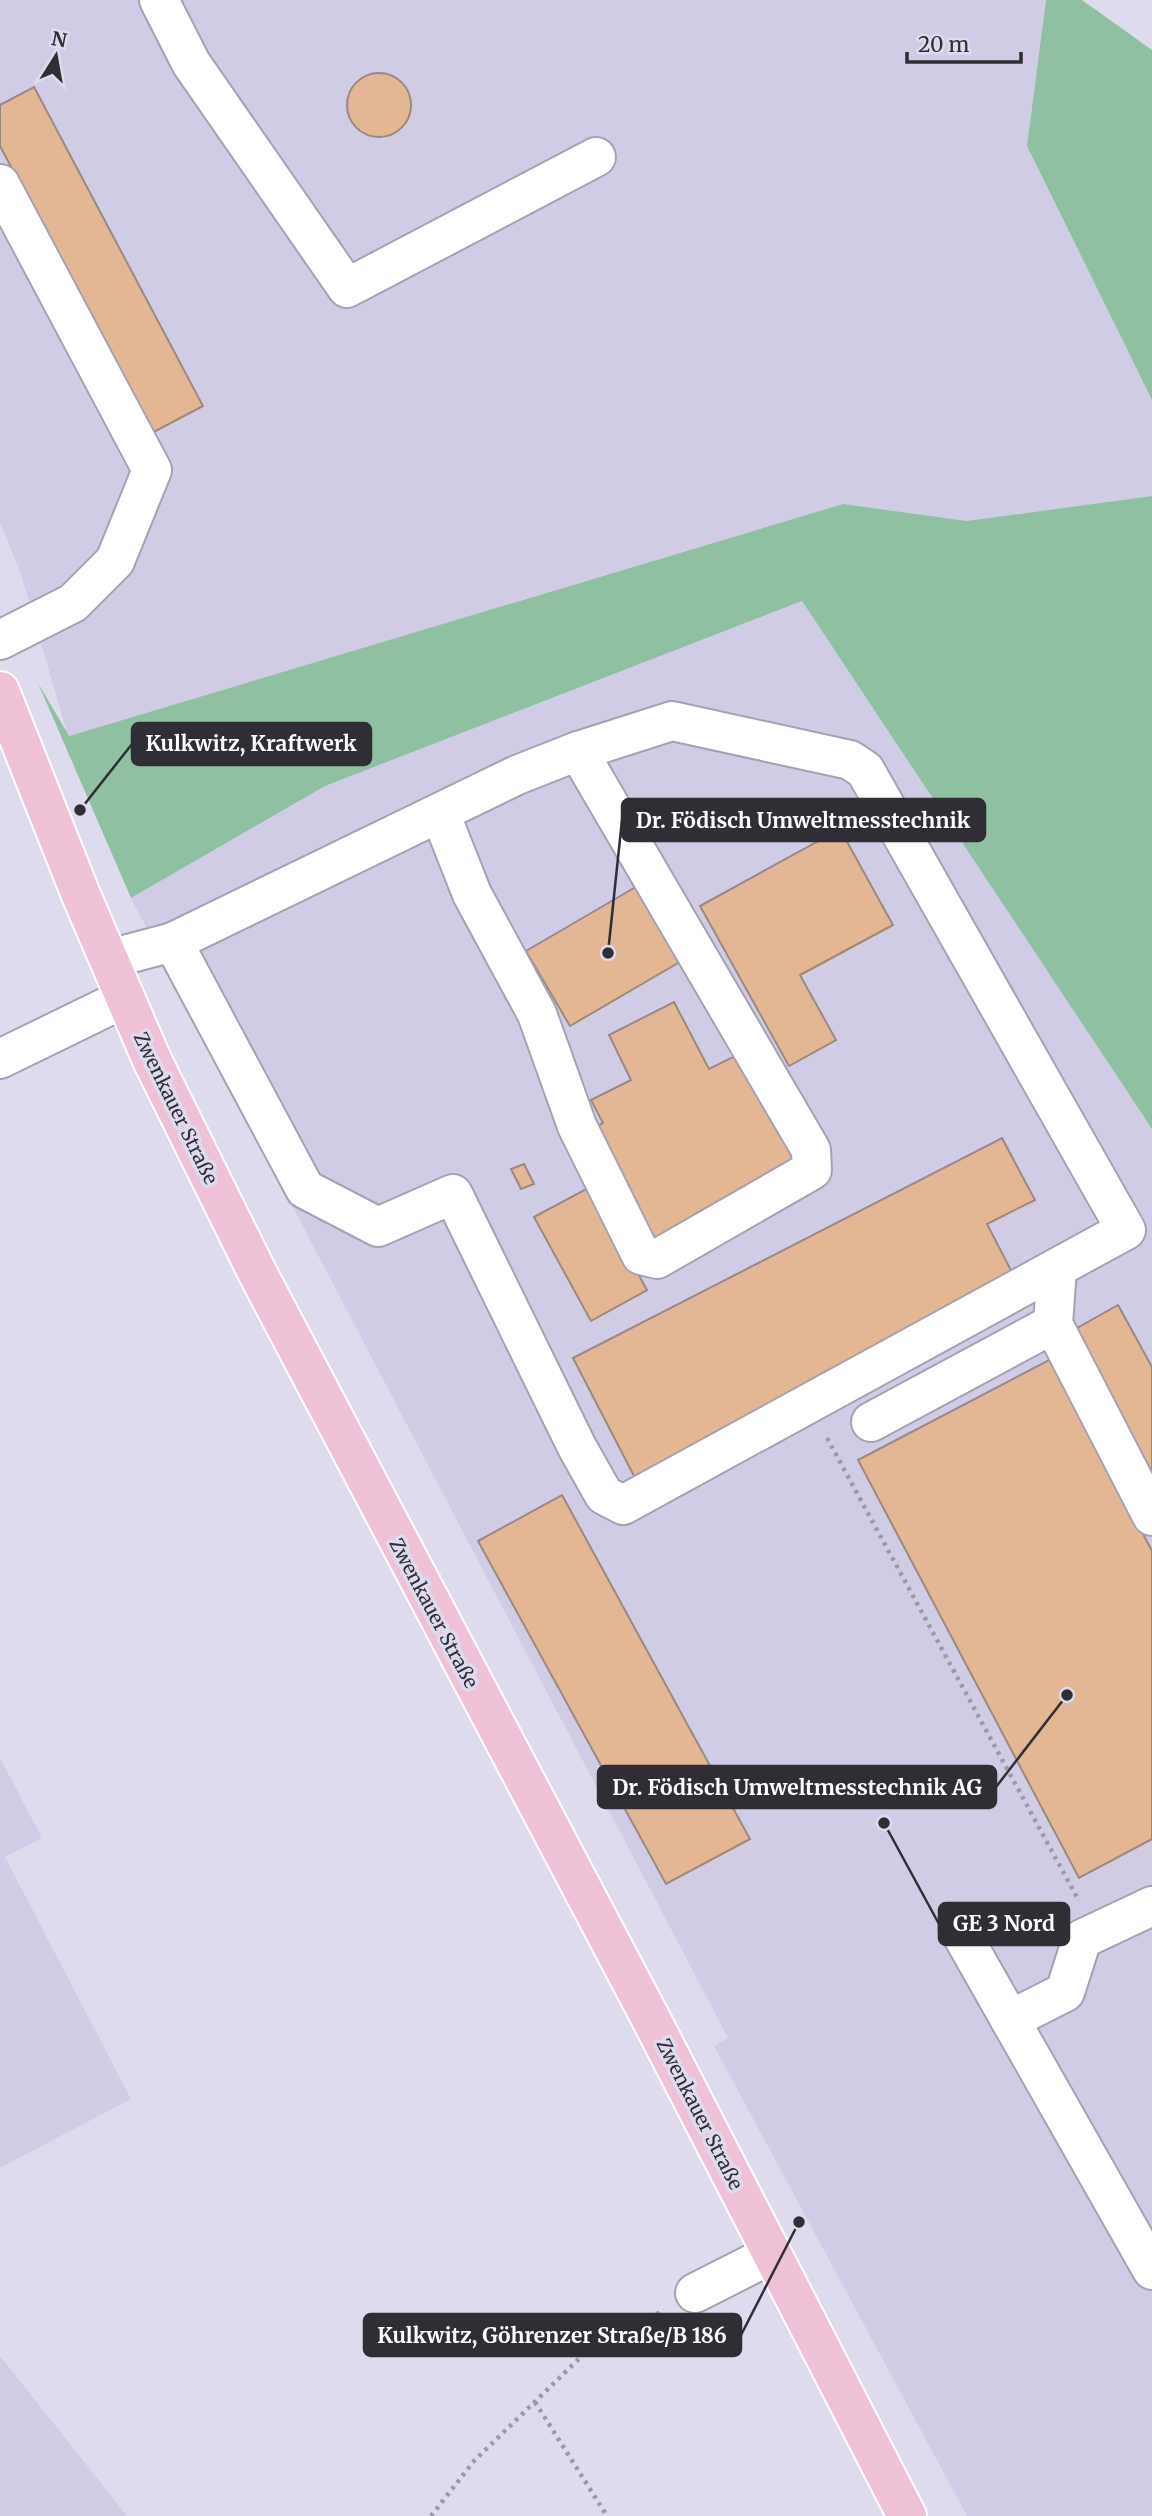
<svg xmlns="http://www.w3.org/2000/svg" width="1152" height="2516" viewBox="0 0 1152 2516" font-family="Merriweather,serif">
<rect width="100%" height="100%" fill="#dfdbee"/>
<!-- built -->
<g fill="#d1cce6">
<path d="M0 0H1046L1027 146 1152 400V496L967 521 843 504 68 736 21 574 0 522Z"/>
<path d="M802 601 1152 1129V2516H967L714 2046 728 2038 131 898 325 786Z"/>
<path d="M0 1758 42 1838 5 1857 131 2099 0 2168Z"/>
<path d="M0 2356 127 2516H0Z"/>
</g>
<!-- green -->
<g fill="#8fc0a1">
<path d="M1046 0H1082L1152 50V400L1027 146Z"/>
<path d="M1152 496V1129L802 601 325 786 131 898 38 683 69 736 843 504 967 521Z"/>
</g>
<!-- building -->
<g fill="#e3b694" stroke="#9a897e" stroke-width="2">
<circle cx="379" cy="105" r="32"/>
<path d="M34 87 203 406 152 433 0 146V105Z"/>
<path d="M840 829 893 925 800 975 836 1040 789 1066 700 906Z"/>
<path d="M646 881 690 956 570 1026 526 951Z"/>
<path d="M674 1002 709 1069 739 1054 798 1168 647 1245 588 1131 603 1123 591 1100 631 1080 609 1035Z"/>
<path d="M1002 1138 1035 1200 987 1224 1017 1282 635 1478 573 1358Z"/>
<path d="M524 1164 534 1184 521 1189 511 1169Z"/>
<path d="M590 1187 647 1290 591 1321 534 1217Z"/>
<path d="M1118 1305 1152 1367V1479L1072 1331Z"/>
<path d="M1051 1359 1152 1551V1839L1079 1878 858 1460Z"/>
<path d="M562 1495 750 1839 666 1884 478 1541Z"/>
</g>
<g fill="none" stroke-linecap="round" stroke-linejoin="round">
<defs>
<g id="minor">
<path d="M159 0 191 63 347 288 596 157"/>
<path d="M0 184 152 470 115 561 73 603 0 640"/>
<path d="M173 942 305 1189 378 1227 453 1194 577 1447 604 1495 623 1505 1126 1230 865 770 850 760 672 721 578 751"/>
<path d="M109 959 173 942 517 775 578 751 811 1150 812 1170 657 1259 641 1255 577 1126 537 1014 472 894 440 813"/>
<path d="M0 1059 125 998"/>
<path d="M1057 1268 1053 1324 1152 1516"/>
<path d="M871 1422 1053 1324"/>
<path d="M958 1928 1152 2270"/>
<path d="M1010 2020 1065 1992 1082 1939 1152 1906"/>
<path d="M695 2293 772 2254"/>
</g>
<path id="major" d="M0 691 81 895 152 1060 258 1274 651 2019 907 2516"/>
</defs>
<!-- minor casing -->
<use href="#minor" stroke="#a5a1b3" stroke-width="42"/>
<!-- major casing -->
<use href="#major" stroke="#fff" stroke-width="42"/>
<!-- path -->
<g stroke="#9c99a7" stroke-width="4.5" stroke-dasharray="3.5 5" stroke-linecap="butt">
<path d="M827 1438 1079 1901"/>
<path d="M535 2402 607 2516"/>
<path d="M431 2516 474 2461 586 2352 664 2310"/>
</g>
<!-- minor -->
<use href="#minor" stroke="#fff" stroke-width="38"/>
<!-- major -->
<use href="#major" stroke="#efc1d6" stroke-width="38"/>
</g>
<g text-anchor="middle" stroke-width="7" stroke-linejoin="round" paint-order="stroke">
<!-- street labels -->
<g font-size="19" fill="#2f2e35" stroke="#dfdbee">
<text transform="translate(176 1108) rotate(64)" y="7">Zwenkauer Straße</text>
<text transform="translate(434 1613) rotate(62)" y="7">Zwenkauer Straße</text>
<text transform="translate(700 2114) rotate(63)" y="7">Zwenkauer Straße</text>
</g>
</g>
<!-- callouts -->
<path fill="none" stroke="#2f2e35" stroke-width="2.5" d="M80 810L132 744M608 953L622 820M1067 1695L996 1787M884 1823L939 1924M799 2222L741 2335"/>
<g fill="#2f2e35" stroke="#dfdbee" stroke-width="2.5">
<circle cx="80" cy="810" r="7"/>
<circle cx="608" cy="953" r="7"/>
<circle cx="1067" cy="1695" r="7"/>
<circle cx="884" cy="1823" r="7"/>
<circle cx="799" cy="2222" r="7"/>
</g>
<g fill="#2f2e35" stroke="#2f2e35" stroke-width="2.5">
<rect x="132" y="723" width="239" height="42" rx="7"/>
<rect x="622" y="799" width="363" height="42" rx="7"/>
<rect x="598" y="1766" width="398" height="42" rx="7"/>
<rect x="939" y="1903" width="130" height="42" rx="7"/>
<rect x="364" y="2314" width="377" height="42" rx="7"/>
</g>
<g font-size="21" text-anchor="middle" font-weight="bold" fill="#fff">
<text x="251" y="751">Kulkwitz, Kraftwerk</text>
<text x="803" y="828">Dr. Födisch Umweltmesstechnik</text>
<text x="797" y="1795">Dr. Födisch Umweltmesstechnik AG</text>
<text x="1004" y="1931">GE 3 Nord</text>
<text x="552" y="2343">Kulkwitz, Göhrenzer Straße/B 186</text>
</g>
<!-- north arrow -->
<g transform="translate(56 56) rotate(11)" stroke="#dfdbee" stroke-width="5" paint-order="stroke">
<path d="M0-5L12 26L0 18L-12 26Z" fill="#2f2e35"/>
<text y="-10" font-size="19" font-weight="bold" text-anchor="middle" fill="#2f2e35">N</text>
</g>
<!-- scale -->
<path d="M907 52v10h114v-10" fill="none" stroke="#2f2e35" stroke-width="3.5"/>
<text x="918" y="52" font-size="21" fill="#2f2e35" stroke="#dfdbee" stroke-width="5" paint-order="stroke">20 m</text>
</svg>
